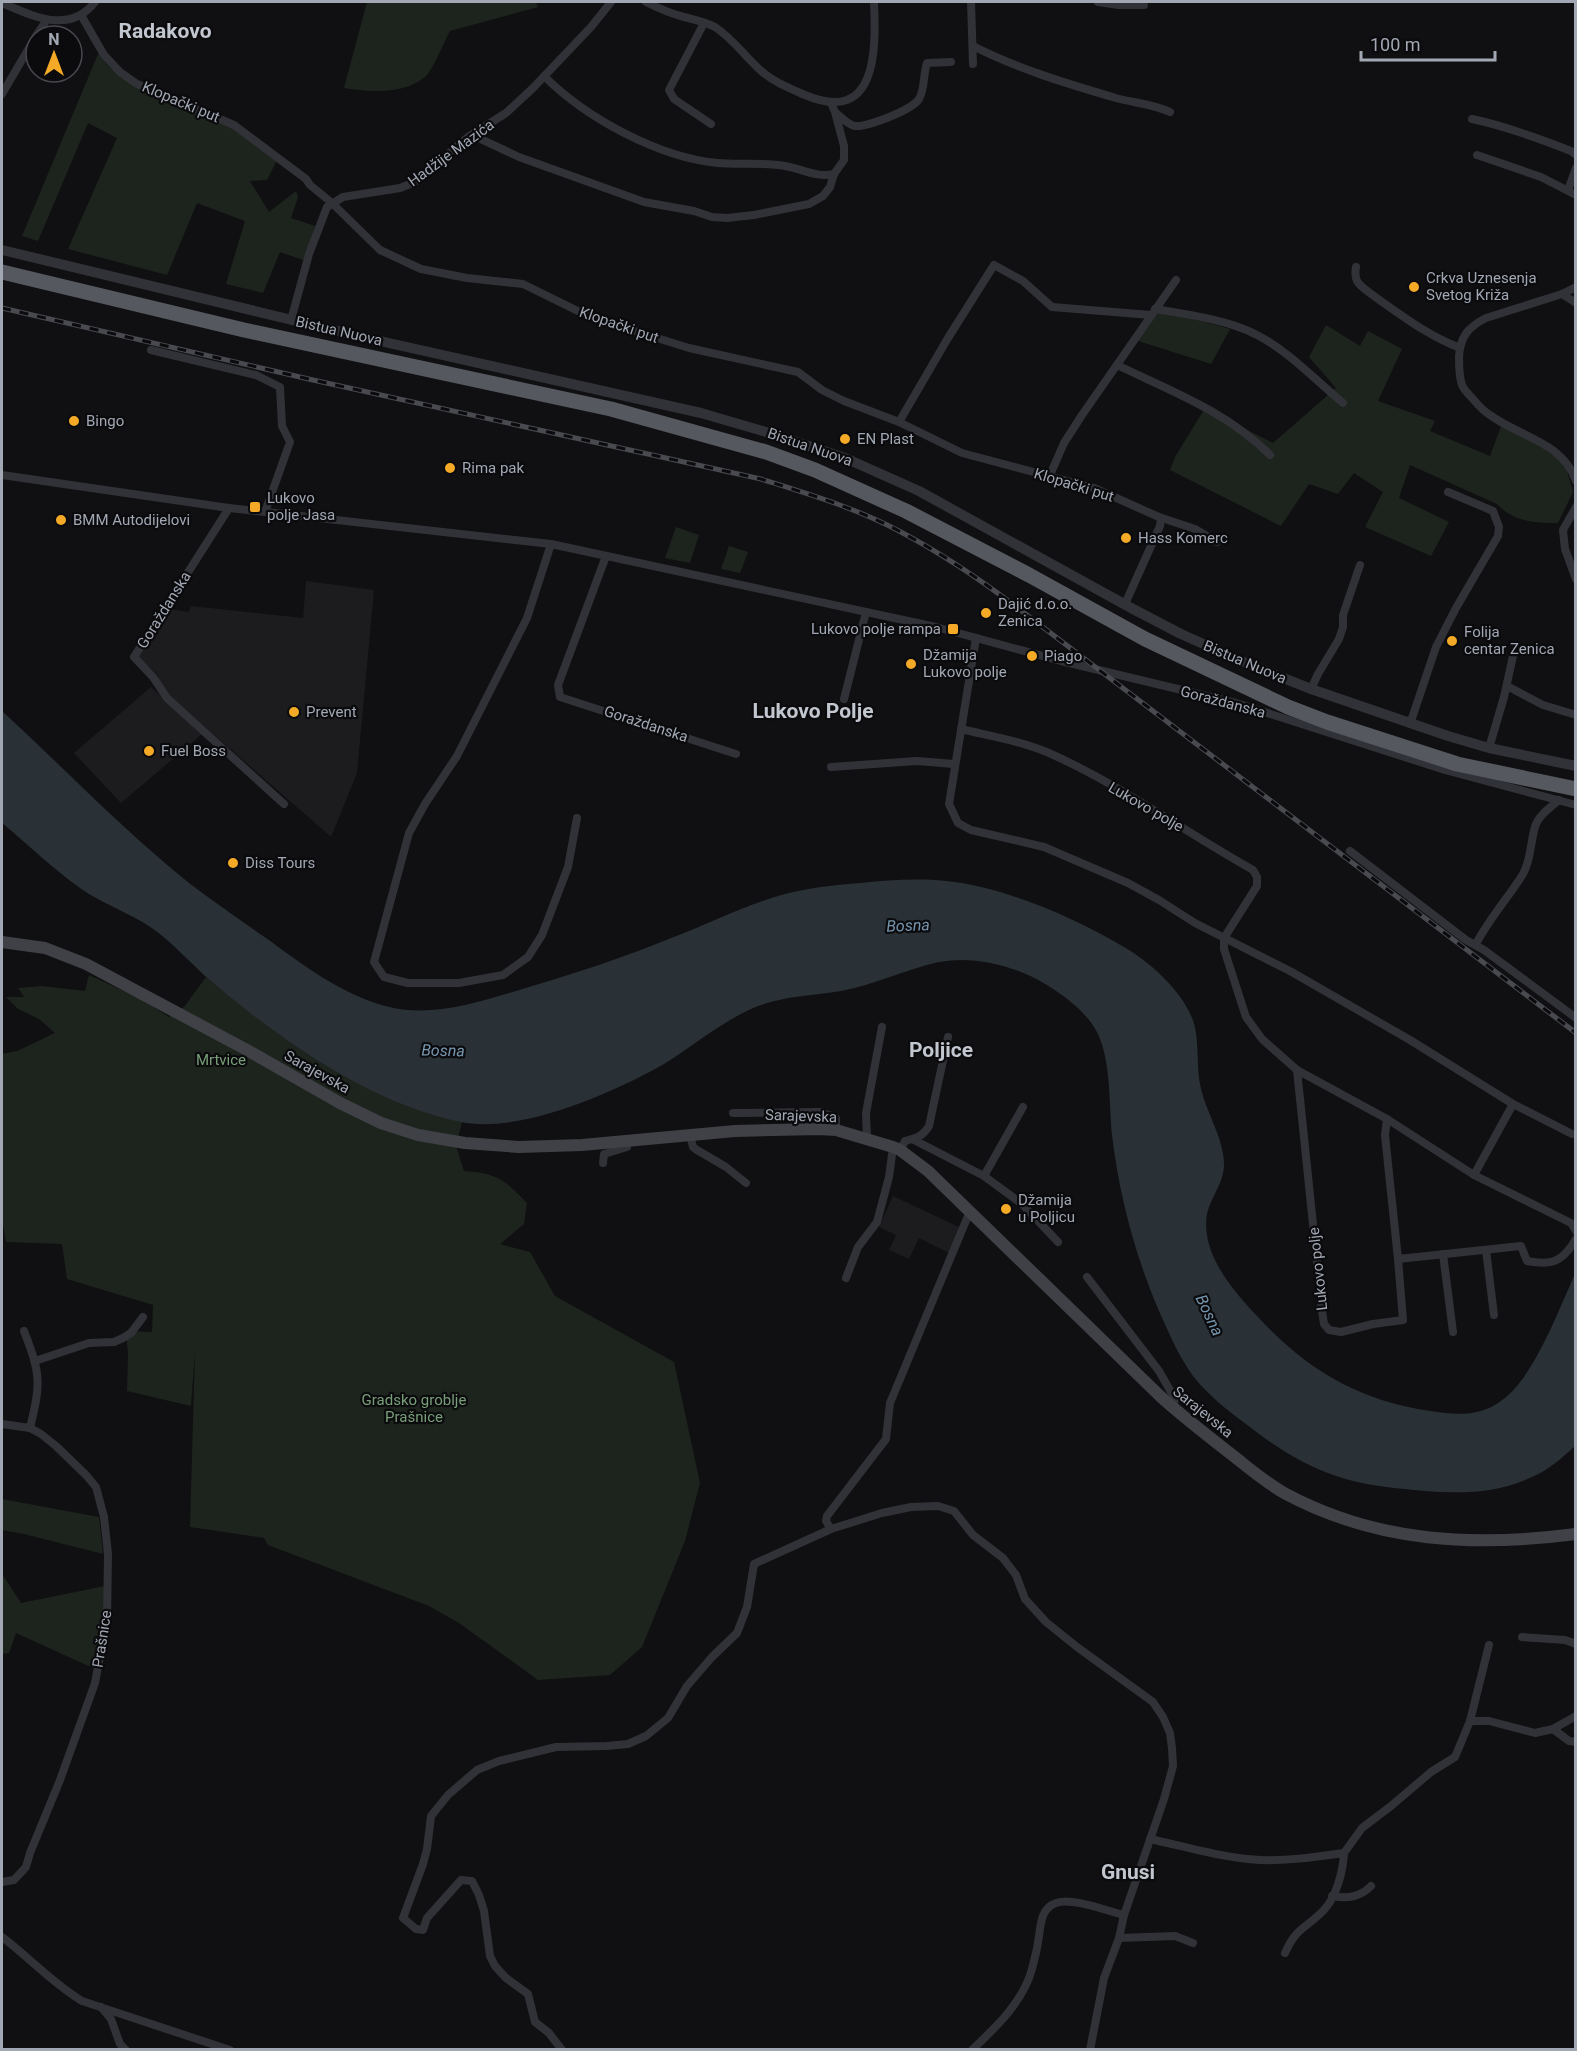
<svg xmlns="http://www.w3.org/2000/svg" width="1577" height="2051" viewBox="0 0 1577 2051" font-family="Roboto,sans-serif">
<rect width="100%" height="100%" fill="#101012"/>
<!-- built -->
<g fill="#1c1c1f">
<path d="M306 581 374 590 357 773 331 837 171 697 159 683 158 675 137 656 168 609 189 612 191 606 303 618Z"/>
<path d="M151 687 202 734 121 803 74 753Z"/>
<path d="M893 1196 961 1228 949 1253 919 1238 909 1259 889 1250 896 1235 879 1227Z"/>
</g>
<!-- green -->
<g fill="#1d241d">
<path d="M367 2H536L538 7 450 31C444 42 433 70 425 77 403 95 370 92 344 88Z"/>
<path d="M98 54 109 67 137 85 230 121 278 158 267 180 250 181 269 212 296 191 298 197 291 218 315 226 306 261 280 252 263 293 226 284 245 221 197 203 167 275 68 249 117 138 88 123 38 241 22 236Z"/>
<path d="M1160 313 1176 314 1230 329 1211 364 1135 340 1150 318Z"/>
<path d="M1326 325 1360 346 1368 331 1402 349 1378 401 1435 421 1430 431 1490 456 1503 421 1549 449 1566 467 1573 492 1558 523C1536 523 1513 522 1497 504L1410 465 1399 498 1449 522 1431 556 1365 527 1383 492 1354 473 1338 494 1309 484 1281 526 1170 470 1175 457 1205 408 1273 443 1336 388 1309 357Z"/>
<path d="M676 527 699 535 690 563 665 558Z"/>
<path d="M729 546 748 552 740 573 721 569Z"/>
<path d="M89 975 143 1000 169 1017 184 1007 206 977C232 997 257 1018 283 1037 336 1076 398 1104 462 1122L456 1146 464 1171C497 1173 505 1180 527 1203L524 1224 500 1244 530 1252 555 1296 674 1362 700 1483 685 1541 642 1647 610 1675 538 1680 459 1623 429 1606 268 1545 264 1538 190 1527 195 1350 191 1406 127 1391 128 1354 126 1331 152 1332 153 1305 67 1279 62 1244 6 1242 2 1219V1054L17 1051 55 1033 39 1019 18 1009 6 997H24L18 988 42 986 85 991Z"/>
<path d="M2 1499 99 1517 103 1554 24 1534 2 1530Z"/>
<path d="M2 1574 21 1603 105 1586V1620L95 1669 16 1633 9 1653 2 1654Z"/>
</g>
<!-- water -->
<path fill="#293137" d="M2 711C64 768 123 830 189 883 214 902 240 920 266 938 303 965 341 994 385 1006 432 1019 483 1001 529 987 580 972 630 955 679 935 712 922 744 906 778 896 805 888 833 885 861 883 890 880 917 878 946 881 1002 886 1075 918 1124 947 1152 963 1192 999 1196 1033 1199 1055 1196 1075 1203 1096 1210 1119 1225 1143 1224 1167 1223 1181 1214 1194 1209 1207 1203 1223 1207 1242 1214 1258 1225 1281 1241 1299 1258 1317 1307 1370 1358 1400 1430 1411 1455 1415 1480 1417 1501 1401 1534 1378 1558 1311 1575 1274V1446C1563 1457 1550 1469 1534 1476 1490 1498 1441 1493 1394 1488 1333 1482 1293 1461 1246 1424 1227 1410 1208 1395 1193 1376 1183 1362 1175 1347 1168 1331 1139 1270 1120 1202 1112 1135 1109 1104 1111 1062 1098 1034 1087 1012 1067 998 1047 985 1016 966 975 955 939 962 906 969 874 985 841 991 811 996 779 996 751 1009 720 1023 693 1046 664 1064 613 1093 520 1134 461 1122 368 1103 276 1037 205 976 190 962 176 947 160 934 139 917 112 908 89 894 58 874 30 846 2 823Z"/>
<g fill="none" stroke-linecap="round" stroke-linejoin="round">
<!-- minor -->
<g stroke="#313237" stroke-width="8">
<path d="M646 2C658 8 672 14 684 17 695 20 706 22 715 27 732 38 743 54 758 68 771 81 789 88 805 95 878 126 876 48 874 2"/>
<path d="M971 2 973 64"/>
<path d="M1098 2 1119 5H1144"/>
<path d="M2 3C33 16 69 35 95 2"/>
<path d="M81 15 104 55 120 72 137 84 234 125 306 179 310 185 332 203 380 250 421 269 467 278 523 284 590 317 689 348 798 372 822 390 844 401 899 422 962 453 1094 488 1159 517 1195 529 1217 542"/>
<path d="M704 23 669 90 674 99 711 124"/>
<path d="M36 36 46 21"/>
<path d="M973 46C1018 69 1068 84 1116 98 1135 103 1153 104 1170 112"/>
<path d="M544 76C586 118 658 157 717 163 739 165 763 162 785 166 803 169 816 178 834 174"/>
<path d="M2 94 36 36"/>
<path d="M836 113C842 118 848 125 855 126 868 127 912 110 919 99 925 89 923 75 927 63L951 62"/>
<path d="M1472 119C1506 126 1538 138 1571 151L1576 155"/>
<path d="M472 135 519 157 644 202 694 211 712 217 727 218 754 215 809 204 823 196 830 187 834 174 844 160V146L835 112 831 103"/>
<path d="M1477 155 1541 177 1576 195"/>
<path d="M1568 190 1576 168"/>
<path d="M1356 267C1355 272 1355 276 1357 281 1361 288 1372 294 1378 299 1405 318 1429 336 1460 348"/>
<path d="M1576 287 1562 294 1486 318C1468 327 1460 337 1459 357 1459 366 1459 377 1462 385 1464 390 1469 395 1473 399 1478 405 1483 411 1490 415 1518 436 1563 442 1576 481"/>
<path d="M1562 294 1576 303"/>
<path d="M1155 309C1185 314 1230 320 1257 335 1290 352 1315 380 1343 403"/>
<path d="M291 320 309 254 327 207 343 197 400 188 415 182 468 137 506 113 533 88 591 27 611 2"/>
<path d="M151 350 256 375 280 387 282 426 290 442 265 512"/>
<path d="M1117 365C1171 391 1226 411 1270 455"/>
<path d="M899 422 948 338 994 265 1023 281 1052 307 1151 315"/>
<path d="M2 475 229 508 551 544 936 627 1061 661 1236 703 1445 770 1576 805"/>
<path d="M1050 475 1064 443 1082 415 1176 280"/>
<path d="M1576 507 1563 530 1565 549 1576 579"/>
<path d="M229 508 134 657 153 677 167 698 284 804"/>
<path d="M551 544 527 618 457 756 425 804 409 833 374 962 384 977 408 983H459L503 975 528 957 542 935 568 867 577 818"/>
<path d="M606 556 561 677 558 685 560 697 736 754"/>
<path d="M1125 604 1160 526 1161 518"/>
<path d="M976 638 949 804 958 823 971 830 1044 847 1128 883 1159 900 1195 923 1290 971 1410 1040 1513 1104 1572 1134"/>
<path d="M1507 686 1543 705 1576 715"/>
<path d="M1311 689 1318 674 1339 639 1343 627V615L1360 565"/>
<path d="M844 699 866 612"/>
<path d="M1410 724 1436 647 1456 608 1498 536 1499 527 1493 511 1448 492"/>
<path d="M961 729C990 736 1021 741 1049 753 1121 785 1185 832 1253 870L1257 877V886L1224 938V949L1246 1017 1262 1039 1297 1070 1387 1119 1474 1175 1513 1104"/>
<path d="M1489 748 1504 697 1513 656"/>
<path d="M831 767 917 761 954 764"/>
<path d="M1350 851 1466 940 1484 950 1576 1018"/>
<path d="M1476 944C1489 919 1508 898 1523 874 1532 858 1530 840 1536 824 1540 814 1551 807 1559 800"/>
<path d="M1297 1070 1322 1311 1324 1324 1329 1330 1341 1332 1373 1324 1403 1320 1398 1259"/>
<path d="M733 1113 821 1112 836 1118V1130"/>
<path d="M1387 1119 1385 1135 1398 1259 1521 1246 1527 1261C1553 1266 1563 1261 1576 1239"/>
<path d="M690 1136 693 1147 697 1150 726 1167 746 1183"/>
<path d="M867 1139 866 1113 882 1027"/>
<path d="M914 1140 984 1176 1022 1204 1058 1242"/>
<path d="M900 1150 905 1141C917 1138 922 1137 929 1126L948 1037"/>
<path d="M603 1163 604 1154 627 1147 628 1141"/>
<path d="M1474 1175 1571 1223 1576 1231"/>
<path d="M984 1176 1023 1107"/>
<path d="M970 1211 890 1403 886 1439 827 1516 826 1521 831 1529 882 1513 911 1507 938 1506 954 1511 973 1535 1003 1558 1016 1575 1025 1599 1046 1622 1077 1647 1153 1702 1163 1717 1170 1733 1172 1748 1173 1766 1164 1799 1124 1915"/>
<path d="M1486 1250 1494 1315"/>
<path d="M1443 1254 1453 1332"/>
<path d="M1087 1277 1159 1371 1175 1399 1173 1408"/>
<path d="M846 1278 858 1247 877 1222 889 1177 893 1147"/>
<path d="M24 1331C41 1375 41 1382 30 1428"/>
<path d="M35 1361 89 1343 114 1342 123 1338 131 1333 143 1317"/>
<path d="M2 1424 30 1428 41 1434 56 1446 86 1475 96 1487 104 1517 108 1554 107 1620 95 1683 60 1780 30 1853 26 1867 14 1880 2 1882"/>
<path d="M1522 1637 1565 1640 1576 1644"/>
<path d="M1470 1721 1489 1645"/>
<path d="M1553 1729 1576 1716"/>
<path d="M1150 1839C1186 1847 1223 1858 1260 1860 1288 1861 1316 1857 1344 1853L1362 1828 1391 1806 1431 1772 1455 1757 1470 1721H1489L1535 1733 1553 1729 1569 1741 1576 1742"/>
<path d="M1332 1896C1348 1899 1360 1897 1371 1886"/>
<path d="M2 1937C30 1958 52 1983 82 2001L230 2050"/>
<path d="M1119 1938 1175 1936 1193 1943"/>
<path d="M1285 1953C1296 1928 1305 1929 1323 1911 1336 1898 1343 1872 1344 1853"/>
<path d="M101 2007 111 2019 120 2044 126 2050"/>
<path d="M562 2050 549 2033 535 2022 528 1994 506 1978 495 1966 490 1956 484 1911 479 1895 472 1881 461 1880 427 1918 423 1930 416 1929 403 1918 423 1864 427 1849 431 1816 448 1795 477 1770 499 1761 556 1747 607 1746 628 1744 646 1736 668 1718 687 1686 712 1657 737 1633 747 1607 754 1564 831 1529"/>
<path d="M972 2050C996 2027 1023 2002 1032 1969 1034 1960 1037 1951 1038 1942 1041 1928 1039 1909 1056 1903 1072 1897 1107 1911 1124 1915L1119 1938 1104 1978 1090 2050"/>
</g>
<!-- tertiary -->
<path stroke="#313237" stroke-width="10" d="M2 250 371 339 701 413 766 432 845 458 919 491 1133 609 1181 634 1246 663 1311 689 1448 736 1489 748 1576 766"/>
<!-- secondary -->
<path stroke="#3f4147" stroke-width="12" d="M2 942 45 948 86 964 247 1050 340 1103 381 1123 418 1135 465 1143 519 1147 582 1145 735 1131 819 1129 836 1130 893 1147 900 1150 928 1171 1160 1396C1183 1417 1207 1435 1231 1454 1249 1468 1266 1483 1286 1494 1378 1543 1475 1547 1576 1534"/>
<!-- trunk -->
<path stroke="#55585f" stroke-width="15" d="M2 272 244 330 611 409 766 452 815 470 906 511 1029 575 1145 639 1288 707 1327 722 1457 764 1576 789"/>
<defs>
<path id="rail" d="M2 308 313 380 761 479C808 494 856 508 899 531 943 554 984 582 1023 612L1576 1033"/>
</defs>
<!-- rail casing -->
<use href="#rail" stroke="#484a50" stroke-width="5"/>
<!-- rail -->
<use href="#rail" stroke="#0b0b0d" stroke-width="3" stroke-dasharray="9" stroke-linecap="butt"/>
</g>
<!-- markers -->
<g fill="#f4aa26" stroke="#0b0b0d" stroke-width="2">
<circle cx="1414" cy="287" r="6"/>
<circle cx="74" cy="421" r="6"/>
<circle cx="845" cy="439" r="6"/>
<circle cx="450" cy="468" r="6"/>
<rect x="249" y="501" width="12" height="12" rx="3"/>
<circle cx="61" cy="520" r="6"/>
<circle cx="1126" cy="538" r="6"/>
<circle cx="986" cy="613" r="6"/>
<rect x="947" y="623" width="12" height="12" rx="3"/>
<circle cx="1452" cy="641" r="6"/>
<circle cx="1032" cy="656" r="6"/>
<circle cx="911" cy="664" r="6"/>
<circle cx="294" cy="712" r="6"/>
<circle cx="149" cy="751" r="6"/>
<circle cx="233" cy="863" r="6"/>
<circle cx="1006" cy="1209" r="6"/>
</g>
<g text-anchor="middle" stroke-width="4.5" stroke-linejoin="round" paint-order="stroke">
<!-- street labels -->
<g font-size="15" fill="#a1a7b3" stroke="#0b0b0d">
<text transform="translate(181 102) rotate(23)" y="5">Klopački put</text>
<text transform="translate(451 153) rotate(-36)" y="5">Hadžije Mazića</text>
<text transform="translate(619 325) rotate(19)" y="5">Klopački put</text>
<text transform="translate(339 331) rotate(13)" y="5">Bistua Nuova</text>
<text transform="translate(810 447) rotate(19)" y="5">Bistua Nuova</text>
<text transform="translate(1074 485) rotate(17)" y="5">Klopački put</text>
<text transform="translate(164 610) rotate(-58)" y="5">Goraždanska</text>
<text transform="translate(1245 662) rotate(23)" y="5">Bistua Nuova</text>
<text transform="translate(1223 702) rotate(15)" y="5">Goraždanska</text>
<text transform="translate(646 724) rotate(18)" y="5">Goraždanska</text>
<text transform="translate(1146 807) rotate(30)" y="5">Lukovo polje</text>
<text transform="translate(317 1072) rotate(29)" y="5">Sarajevska</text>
<text transform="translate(801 1116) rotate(2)" y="5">Sarajevska</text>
<text transform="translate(1318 1269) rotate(-96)" y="5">Lukovo polje</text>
<text transform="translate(1203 1412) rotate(39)" y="5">Sarajevska</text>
<text transform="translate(102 1639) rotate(-81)" y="5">Prašnice</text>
</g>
<!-- poi labels -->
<g font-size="15" fill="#a1a7b3" stroke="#0b0b0d" text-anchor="start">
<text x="1426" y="283">Crkva Uznesenja<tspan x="1426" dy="17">Svetog Križa</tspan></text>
<text x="86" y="426">Bingo</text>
<text x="857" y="444">EN Plast</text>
<text x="462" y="473">Rima pak</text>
<text x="267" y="503">Lukovo<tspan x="267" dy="17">polje Jasa</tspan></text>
<text x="73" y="525">BMM Autodijelovi</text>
<text x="1138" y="543">Hass Komerc</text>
<text x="998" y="609">Dajić d.o.o.<tspan x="998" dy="17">Zenica</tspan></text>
<text x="941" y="634" text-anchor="end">Lukovo polje rampa</text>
<text x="1464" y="637">Folija<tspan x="1464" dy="17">centar Zenica</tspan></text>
<text x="923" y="660">Džamija<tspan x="923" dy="17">Lukovo polje</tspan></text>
<text x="1044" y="661">Piago</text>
<text x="306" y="717">Prevent</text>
<text x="161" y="756">Fuel Boss</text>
<text x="245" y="868">Diss Tours</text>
<text x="1018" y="1205">Džamija<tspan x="1018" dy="17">u Poljicu</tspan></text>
</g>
<!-- park labels -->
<g font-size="15" fill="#789e79" stroke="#0b0b0d">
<text x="221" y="1065">Mrtvice</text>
<text x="414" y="1405">Gradsko groblje<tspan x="414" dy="17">Prašnice</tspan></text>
</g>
<!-- water labels -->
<g font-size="16" font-style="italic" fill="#7796af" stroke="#0b0b0d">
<text transform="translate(908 925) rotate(-2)" y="6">Bosna</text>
<text transform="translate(443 1050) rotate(1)" y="6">Bosna</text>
<text transform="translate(1210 1315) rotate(65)" y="6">Bosna</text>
</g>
<!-- district labels -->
<g font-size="21" font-weight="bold" fill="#c2c6cf" stroke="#0b0b0d">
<text x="165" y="38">Radakovo</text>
<text x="813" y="718">Lukovo Polje</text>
<text x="941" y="1057">Poljice</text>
<text x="1128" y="1879">Gnusi</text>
</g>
</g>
<!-- border -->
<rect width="1577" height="2051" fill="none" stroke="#a1a7b3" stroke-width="6"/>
<!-- north arrow -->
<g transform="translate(54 54)"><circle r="28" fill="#0b0b0d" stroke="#47494f" stroke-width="1.5"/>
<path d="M0-4.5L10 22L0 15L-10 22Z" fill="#f4aa26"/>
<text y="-9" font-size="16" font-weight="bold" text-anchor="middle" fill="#a1a7b3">N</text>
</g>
<!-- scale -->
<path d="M1361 51v9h134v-9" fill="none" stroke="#a1a7b3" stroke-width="3"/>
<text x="1370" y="51" font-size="18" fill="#a1a7b3" stroke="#0b0b0d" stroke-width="4.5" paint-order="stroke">100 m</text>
</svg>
